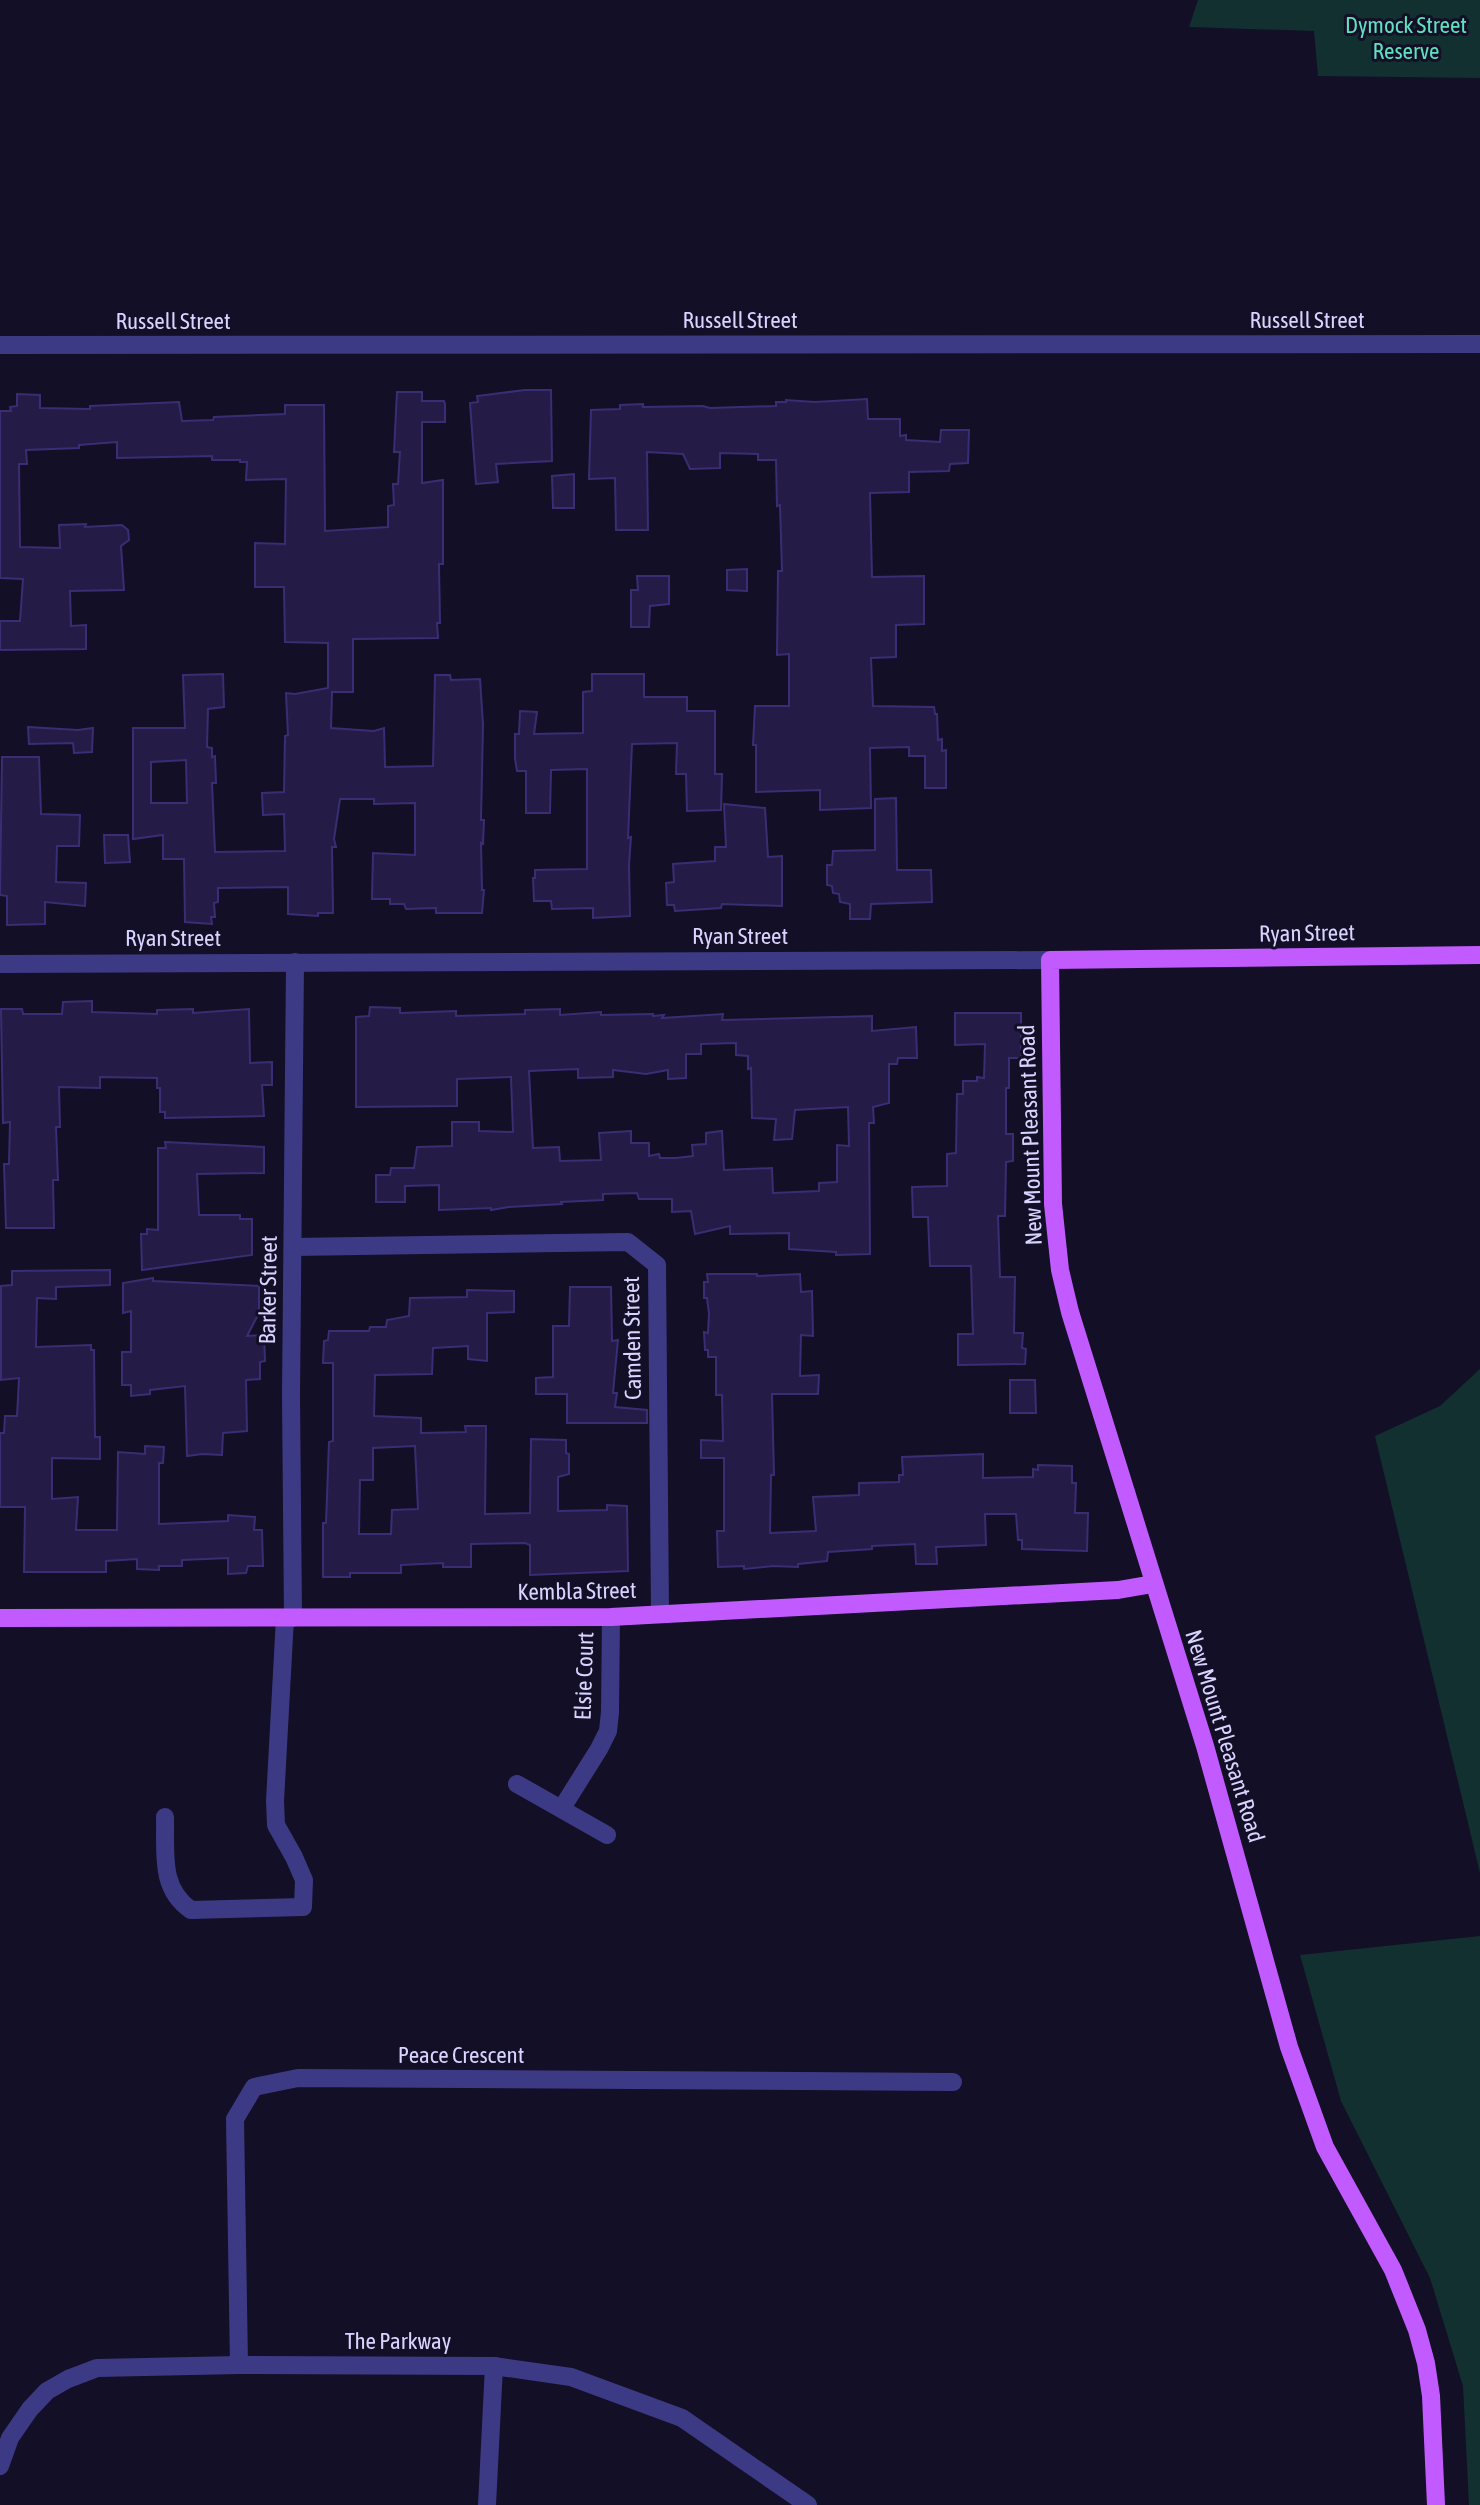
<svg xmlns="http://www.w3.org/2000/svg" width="1480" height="2505" viewBox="0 0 1480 2505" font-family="'Asap Condensed',sans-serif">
<rect width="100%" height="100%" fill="#130f26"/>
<!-- green -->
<g fill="#12302f">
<path d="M1198 0H1480V78L1318 76 1314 31 1189 27Z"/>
<path d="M1480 1369V1873L1375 1436 1440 1406Z"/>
<path d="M1480 1936V2505H1469L1463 2386 1430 2278 1341 2101 1300 1955Z"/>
</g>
<!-- building -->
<g fill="#241b47" stroke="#3b2d73" stroke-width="2" fill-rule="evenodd">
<path d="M525 390H551L552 461 496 464 498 482 476 484 470 403 478 402 477 396Z"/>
<path d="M397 392H422V401H444L445 404V422H422V483L443 480V564H439L440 623H437L438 638 353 639V692H332L331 728 374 731 384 728 385 767 433 766 435 675H450L451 680 480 679 483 724 481 820H484L483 844 481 843 482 890H484L482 913H436V908L406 909 404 904H390V899H372L373 853 415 855V803L374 804V799H340L334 839 336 847H332L333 913H318V916L288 914V887L218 888V902L214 903 215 917H211L212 924 185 922 184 859H163V835L133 839V728H185L183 675 223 674 224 707 208 709 207 747 212 748V757L215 756 216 783H212L215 852 285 851 284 814 263 815 262 793 284 792 285 736 288 735 286 693 295 694 328 688V643L285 642 284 587H255V543L285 544 286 479 246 480 247 462H240V460H212V456L117 458V442L79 445V448L26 450 27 464H19L20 547 60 548 59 525 86 524 85 527 122 525 128 530 129 540 121 546 124 590 70 591 71 626 86 625V649L0 650V621H20L23 579 0 578V411H11L10 407 17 406V394L40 395V408L90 409V406L179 402 182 421 213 420 214 417 285 414V405H324L325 531 388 527V506L394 505 393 484H398L400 452H394ZM186 760 187 803H151V762Z"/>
<path d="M867 399 868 419H900V436L906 435V440L940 442 941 430H969L968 463 950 464 949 471 909 472V492L870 493 872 577 924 576V624L896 625V657L871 658 873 706 934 707 935 714H937L938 740 942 739V751L946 750V788H925V756H909V747L870 748 871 808 820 810V790L756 792V745H753L755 706H789V654L777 655 778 571H782L780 505 777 506 776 460H758V454L720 453V468L690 469 683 454 647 452 648 530H616L615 478 589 479 591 410 620 409V405L643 404V407L703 406 710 408 776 406V402H786V400L815 402Z"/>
<path d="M574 474V508H553L552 476Z"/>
<path d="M747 569V591L727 590V570Z"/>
<path d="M637 576H669V604L650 606 649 627H631V590H638Z"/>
<path d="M592 674H644V697H687V711H715V774H722L721 810 687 811 686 774H676L677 743 632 744 628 838 631 837 629 865 630 916 593 918V908L552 909 551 901H534L533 878H535V870L587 869V769L551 770 550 813H526V771H517L515 759V734H519L520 711 537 712 534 734 583 733V692L592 691Z"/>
<path d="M28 727 78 730 93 728 92 752 74 753 73 743 29 744Z"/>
<path d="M2 757H39L41 814 80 815 79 846H57L56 882 86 883 85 906 45 902V924L7 925V896L0 895Z"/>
<path d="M896 798 897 870H931L932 902 871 904 870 919H850V904L840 902 839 894 833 893 832 886 827 885V865H832L833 851 875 850V799Z"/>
<path d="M724 804 765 808 768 857 782 856V906L722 904 721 908 675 911 674 905H667L666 883 674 882 673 864 715 861V847H726Z"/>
<path d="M104 835H128L130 862 105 863Z"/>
<path d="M92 1001V1012L157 1014V1010L193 1009V1013L249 1009 250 1063 272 1062V1085H262L264 1116 165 1118V1112H160V1088H157V1078L100 1077V1088L59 1087 60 1127H56L58 1180H53L54 1228H6L4 1164H9L10 1122 3 1123 1 1009H22L23 1014H62L63 1002Z"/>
<path d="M370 1007 400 1008V1013L456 1011V1016L525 1014V1010L560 1009V1015L601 1012V1015L653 1014V1016L664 1015 662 1018 723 1014 722 1020 872 1016V1031L916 1027 917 1058H898L897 1064H889V1103L873 1107 874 1123H869L870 1254 836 1255V1252L789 1249V1233L730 1234V1226L695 1234 691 1211 672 1212V1199H639L637 1193 603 1194V1200L561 1202 562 1204 509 1207 491 1210V1208L439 1210V1185L405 1186V1202H376V1175H390L391 1168H414L417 1147 452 1146V1122H479V1131L513 1132 511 1077 457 1079V1106L356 1107V1017L369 1016ZM736 1043V1055L748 1056V1069L751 1068 752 1118 776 1119 774 1140 792 1139 795 1110 848 1107 849 1146 837 1145V1182L819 1183V1191L773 1193 772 1168 724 1170 722 1131 706 1133V1144L692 1145 693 1156 676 1158H660L659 1154 649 1156V1143H631V1131L599 1133 601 1160 560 1161 559 1147 533 1148 529 1071 578 1069V1078L613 1077V1070L646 1074 668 1070V1079L686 1078V1054H701V1044Z"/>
<path d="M955 1013H1021V1058H1009V1088H1006V1134H1013V1161L1006 1162 1005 1216H998L1000 1277H1015L1014 1333H1023L1022 1348 1026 1349 1025 1364 958 1365V1334H973L971 1266H930L928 1217H913L912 1187 947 1186V1154L956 1153 957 1094H963V1081H977V1077L984 1078 985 1044 955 1045Z"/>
<path d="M165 1142 264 1147V1173L197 1174 199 1215H240V1219H252V1255L142 1270 141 1234H147V1229L158 1230V1148H166Z"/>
<path d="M110 1270V1285L56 1287V1299L37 1298 36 1347 91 1345V1350H94L95 1437H100V1459L52 1458V1499L78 1497 76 1530H117L118 1452 145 1454V1446L164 1447 163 1463H159V1524L228 1521V1515L255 1517 254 1530H262L263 1566H248L246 1573 228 1574V1558L182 1560V1566H159V1570L137 1569V1559L106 1561V1572H24L25 1507H0V1433H4L5 1416H17L19 1378 1 1380V1286L12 1285V1271Z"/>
<path d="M707 1274H757V1276L800 1274 801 1292 812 1291 813 1336 801 1335 800 1376 819 1375 818 1394H772L774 1475H771L770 1533 816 1531 813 1497 859 1495V1483L899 1482V1475H903L902 1457 983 1454V1478L1033 1477V1469L1038 1470V1465L1072 1466V1483H1076L1075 1513H1088L1087 1551 1022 1549V1540H1018L1016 1514H985L986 1545 936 1547 937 1564H916L915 1544 872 1546V1549L828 1552 827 1561 798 1564V1567L773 1566 744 1569V1566L718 1567 717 1531H724V1458H701V1440L723 1441 722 1395H716V1357H708V1350H705L704 1332 708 1333 709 1314 707 1298H704V1282H708Z"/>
<path d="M153 1278V1281L259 1286V1313L247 1336 264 1335 265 1361 260 1362V1379L246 1380 247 1431 223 1433 222 1455 202 1454 187 1456 185 1386 150 1390V1394L131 1396V1385H122V1352H131V1311L123 1313V1283Z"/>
<path d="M570 1287H611L612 1341 618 1340 613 1393H617L615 1407 647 1410V1423H567V1394H536V1378L553 1377V1326H569Z"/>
<path d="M467 1290 514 1291V1312L487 1313V1361L468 1359V1346L433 1348 432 1374 375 1375 374 1416 421 1418V1433L466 1432 465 1426H486L485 1514 530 1513 531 1439 566 1440V1453L569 1454V1474L558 1477V1511L607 1510V1505L627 1506 628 1571 530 1575V1545L525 1543 471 1544V1567H443V1563L401 1565V1573H350V1577H323V1523H326L329 1442 333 1441V1363H323L324 1341 328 1340 329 1331H369L370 1327H386L387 1320 409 1316 410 1298 467 1297ZM415 1446 418 1509 392 1510 391 1534H359L360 1480H373V1448Z"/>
<path d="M1010 1380H1035L1036 1413H1010Z"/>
</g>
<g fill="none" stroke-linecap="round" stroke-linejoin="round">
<!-- minor -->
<g stroke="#3d3a85" stroke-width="18">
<path d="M0 345 1480 344"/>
<path d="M0 964 1050 960"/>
<path d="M293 1247 628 1242 657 1265 660 1614"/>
<path d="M293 1618 291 1396 295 962"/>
<path d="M517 1784 607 1835"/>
<path d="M562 1808 599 1749 608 1731 610 1712 611 1617"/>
<path d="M165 1817C166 1852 159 1888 191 1910L303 1907 304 1880 294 1857 276 1825 275 1801 285 1618"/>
<path d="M239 2365 235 2119 254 2087 298 2078 953 2082"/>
<path d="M0 2466 10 2438 30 2409 47 2391 68 2379 97 2368 239 2365 494 2366 571 2377 682 2418 808 2505"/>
<path d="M487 2505 494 2366"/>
</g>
<!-- major -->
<g stroke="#c25bff" stroke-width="18">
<path d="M0 1618 611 1617 1118 1590 1153 1584"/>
<path d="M1436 2505 1431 2396 1426 2363 1417 2330 1393 2270 1325 2147 1289 2047 1205 1746 1070 1312 1060 1270 1053 1204 1050 960 1480 955"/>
</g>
</g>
<g text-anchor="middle" stroke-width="6" stroke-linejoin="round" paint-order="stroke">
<!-- park labels -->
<g font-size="23" fill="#5fe0c0" stroke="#130f26">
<text x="1406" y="33">Dymock Street<tspan x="1406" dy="26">Reserve</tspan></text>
</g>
<!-- street labels -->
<g font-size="23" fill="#d9d4ff" stroke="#130f26">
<text x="740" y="328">Russell Street</text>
<text x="1307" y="328">Russell Street</text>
<text x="173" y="329">Russell Street</text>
<text transform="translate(1307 933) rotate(-1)" y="8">Ryan Street</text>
<text x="740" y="944">Ryan Street</text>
<text x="173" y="946">Ryan Street</text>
<text transform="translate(1030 1135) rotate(-92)" y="8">New Mount Pleasant Road</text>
<text transform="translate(268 1290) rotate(-89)" y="8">Barker Street</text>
<text transform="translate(632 1338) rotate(-91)" y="8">Camden Street</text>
<text transform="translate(577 1591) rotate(-1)" y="8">Kembla Street</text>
<text transform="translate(584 1676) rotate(-88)" y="8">Elsie Court</text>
<text transform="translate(1225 1736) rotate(73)" y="8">New Mount Pleasant Road</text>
<text x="461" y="2063">Peace Crescent</text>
<text x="398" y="2349">The Parkway</text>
</g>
</g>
</svg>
